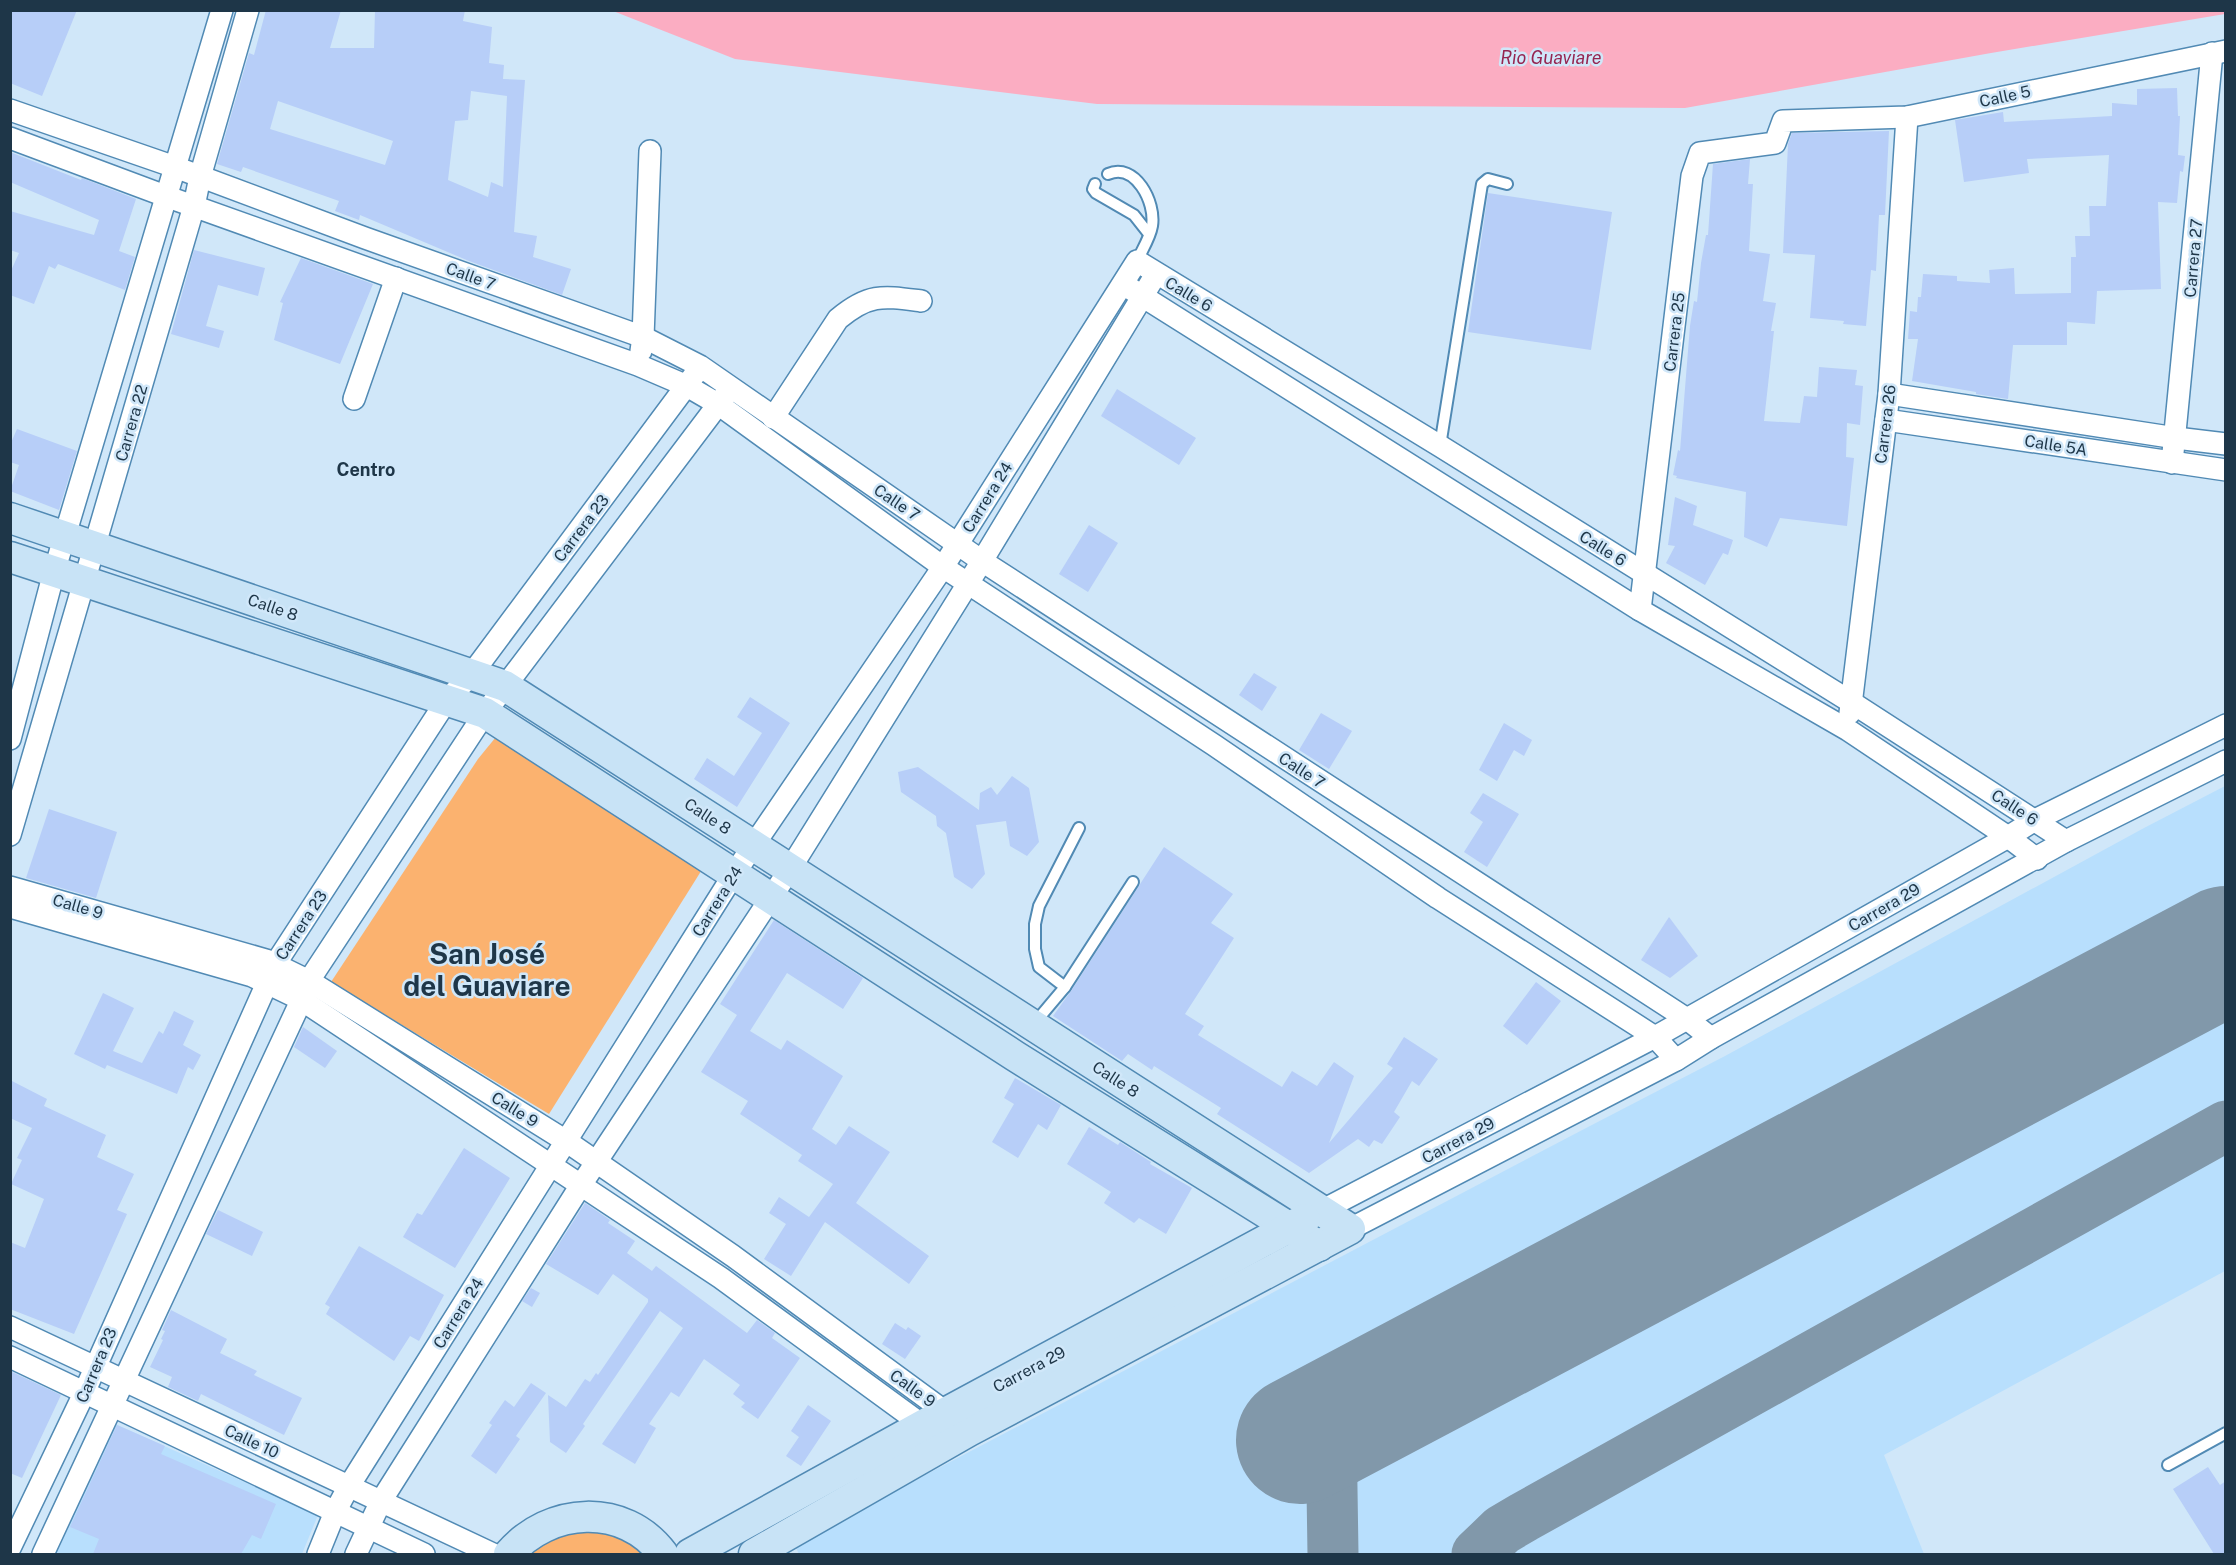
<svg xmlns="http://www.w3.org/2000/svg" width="2236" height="1565" viewBox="0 0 2236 1565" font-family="'Public Sans',sans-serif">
<rect width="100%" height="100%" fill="#d0e7f9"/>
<!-- built -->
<g fill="#b8dffd">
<path d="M2225 786V1271L1884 1455 1924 1554H799L794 1544 1588 1127 1725 1056 2144 828Z"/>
<path d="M113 1423 318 1515 302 1554H51Z"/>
</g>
<!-- green -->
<g fill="#fbb26f">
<path d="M500 732 703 868 549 1114 331 982 478 759Z"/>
<path d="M598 1528 632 1541 645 1554H523L562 1529Z"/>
</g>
<!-- water -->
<path fill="#fbadc2" d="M2225 10V14L1991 53 1685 108 1097 104 735 59 613 11Z"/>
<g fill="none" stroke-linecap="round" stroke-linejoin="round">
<!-- taxiway -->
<g stroke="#8198aa" stroke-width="51">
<path d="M1331 1424 1333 1554"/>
<path d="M1477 1554 1502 1530 1524 1517 2226 1126"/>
</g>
<!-- runway -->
<path stroke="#8198aa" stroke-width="128" d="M1300 1440 2226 950"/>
</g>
<!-- building -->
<g fill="#b7cef8" fill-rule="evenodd">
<path d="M10 10H77L42 96 10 83Z"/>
<path d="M266 10H341L330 48H374L375 10H465L463 21 492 27 489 63 504 65 503 79 525 80 514 232 537 236 533 257 571 269 562 295 469 261 360 215 359 220 335 211 339 201 243 167 241 172 217 164 249 53 254 55ZM471 91 507 96 503 187 491 182 488 197 448 180 455 121 468 120ZM278 101 393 141 385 165 270 129Z"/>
<path d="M2177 88 2178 116H2180L2178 155 2185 156 2183 172 2180 171 2177 203 2158 202 2161 289 2097 291 2095 324 2067 322V345H2013L2008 399 1976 394V392L1912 381 1918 339H1908L1910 311 1917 312 1918 297H1921L1923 274 1957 276V281L1990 283 1989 270 2014 268 2015 294 2071 293V257H2076L2075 236H2090L2089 206H2106L2109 155 2027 159 2029 173 1964 182 1955 120 2003 112 2004 122 2112 116V103L2137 105V89Z"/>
<path d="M1889 131 1885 215H1879L1876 271 1871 270 1866 326 1843 324 1844 321 1810 318 1815 255 1783 253 1788 144 1792 133Z"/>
<path d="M10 152 81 180 82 178 136 199 119 251 135 257 125 290 58 264 55 269 49 266 34 304 10 295V273L19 253 10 250V211L94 235 99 220 10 182Z"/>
<path d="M1750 159 1748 184H1753L1749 251 1770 254 1763 301 1776 303 1771 331H1774L1764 421 1800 423 1804 396 1817 397 1819 367 1857 370 1855 385 1863 386 1860 425 1847 423 1846 457 1854 458 1847 526 1780 518 1767 547 1744 537 1746 492 1676 478 1677 476 1673 475 1678 450 1680 451 1690 326 1694 301 1697 302 1701 263 1706 235H1708L1713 164Z"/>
<path d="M1488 193 1612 212 1591 350 1468 332Z"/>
<path d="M194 250 265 268 258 296 218 285 206 326 224 331 219 348 171 334Z"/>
<path d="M301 258 373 284 340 364 274 340 283 303 280 302Z"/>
<path d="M1117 389 1196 438 1179 465 1101 416Z"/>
<path d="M17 429 77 451 59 510 10 491 19 465 10 462V445Z"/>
<path d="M1675 497 1697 506 1693 525 1733 540 1728 555 1723 553 1705 585 1666 563 1675 546 1668 545Z"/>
<path d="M1089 525 1118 543 1088 592 1059 574Z"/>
<path d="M1254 673 1277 687 1262 711 1239 695Z"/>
<path d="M750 697 790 723 737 807 694 779 707 758 734 776 762 733 737 717Z"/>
<path d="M1321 713 1352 731 1329 769 1299 750Z"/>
<path d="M1504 723 1532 740 1524 756 1514 750 1497 781 1479 770Z"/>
<path d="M918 767 979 810 980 793 991 787 997 795 1012 776 1029 788 1039 842 1027 856 1010 846 1006 821 976 825 985 874 972 889 954 877 946 833 937 826 936 816 901 792 898 772Z"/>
<path d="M1483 793 1519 814 1487 867 1464 852 1483 822 1470 813Z"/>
<path d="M49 809 117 832 96 898 26 878Z"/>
<path d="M1164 847 1233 894 1211 923 1234 938 1185 1014 1204 1026 1198 1035 1282 1087 1292 1071 1317 1086 1334 1062 1354 1076 1329 1143 1393 1068 1387 1064 1404 1037 1438 1059 1419 1086 1412 1081 1394 1112 1400 1117 1382 1144 1374 1140 1369 1147 1358 1139 1309 1173 1217 1114 1221 1108 1154 1066 1152 1070 1128 1054 1122 1061 1053 1016 1071 991Z"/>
<path d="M1669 917 1698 956 1670 978 1641 960Z"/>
<path d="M774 920 863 978 843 1009 787 973 750 1031 781 1050 787 1040 843 1076 812 1129 836 1145 849 1126 890 1152 856 1203 929 1256 909 1284 825 1222 791 1276 764 1259 786 1224 769 1213 779 1197 809 1217 833 1184 798 1161 802 1155 740 1114 748 1101 701 1072 737 1015 720 1004Z"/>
<path d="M1536 982 1561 1001 1527 1045 1503 1026Z"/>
<path d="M103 993 134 1008 113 1051 142 1063 159 1031 163 1034 174 1011 194 1021 183 1045 201 1055 193 1070 188 1067 177 1094 107 1065 105 1069 74 1054Z"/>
<path d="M303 1027 337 1051 325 1068 294 1047Z"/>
<path d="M1015 1078 1061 1105 1047 1130 1038 1124 1018 1158 992 1142 1014 1104 1004 1098Z"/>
<path d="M10 1080 47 1099 44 1106 106 1135 97 1157 134 1174 117 1210 127 1214 74 1334 10 1309V1242L25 1248 44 1199 11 1184 22 1160 17 1158 32 1128 10 1118Z"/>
<path d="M1089 1127 1118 1145 1120 1142 1151 1162 1150 1164 1192 1188 1166 1234 1139 1218 1134 1223 1104 1203 1111 1192 1067 1164Z"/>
<path d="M464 1148 510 1178 455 1268 403 1237 417 1213 422 1215Z"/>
<path d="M585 1203 610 1220 608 1223 635 1241 627 1253 652 1271 656 1266 747 1333 757 1320 775 1333 772 1338 800 1358 758 1419 741 1407 745 1403 733 1394 740 1385 704 1359 679 1397 671 1392 649 1424 656 1428 635 1464 602 1444 683 1328 660 1311 583 1424 585 1426 566 1453 550 1442 548 1395 566 1407 585 1379 590 1382 596 1373 598 1375 648 1302V1299L613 1274 598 1295 546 1264Z"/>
<path d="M218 1210 263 1232 252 1256 206 1234Z"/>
<path d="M359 1246 444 1295 419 1341 410 1336 394 1361 326 1314 330 1307 325 1304Z"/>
<path d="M531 1288 540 1293 532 1307 522 1301Z"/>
<path d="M171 1310 227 1339 220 1353 257 1371 254 1375 302 1398 284 1435 201 1394 198 1401 168 1387 172 1377 150 1367 163 1340 161 1339 165 1331 162 1330Z"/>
<path d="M895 1323 906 1330 908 1327 921 1336 905 1359 882 1344Z"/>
<path d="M10 1371 61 1395 22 1478 10 1473Z"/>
<path d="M531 1383 546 1393 516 1436 520 1439 496 1474 471 1456 492 1425 489 1423 505 1400 514 1407Z"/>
<path d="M808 1405 831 1421 801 1466 786 1456 799 1437 791 1431Z"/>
<path d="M117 1425 165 1446 161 1454 276 1504 261 1539 252 1535 241 1554H93L99 1539 70 1527Z"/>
<path d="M2208 1467 2220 1485 2226 1481V1554H2214L2173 1489Z"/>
</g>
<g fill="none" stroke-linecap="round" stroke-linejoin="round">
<defs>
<g id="lane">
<path d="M1108 174C1135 162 1156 202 1152 226 1150 238 1142 250 1137 261"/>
<path d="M1095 184 1093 189 1096 193 1134 215 1149 234"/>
<path d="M1440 446 1482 184 1488 179 1507 184"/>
<path d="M1065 987 1133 882"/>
<path d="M1033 1025 1065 987 1039 967 1035 949V924L1039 906 1079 828"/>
<path d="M2168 1465 2226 1433"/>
</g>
<g id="street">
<path d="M10 110 175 167 365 238 643 337 700 366 982 561 1687 1019 1711 1038"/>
<path d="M10 138 168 197 638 365 687 386 718 404 943 567 1214 745 1438 898 1655 1037 1676 1060"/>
<path d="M1131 289 1640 610 1848 730 2008 837 2037 859"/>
<path d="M641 351 643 337 650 151"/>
<path d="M1889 394 2176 438 2226 444"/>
<path d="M354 399 396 278"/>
<path d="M773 418 838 319C869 293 883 296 921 301"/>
<path d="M1886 420 2226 470"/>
<path d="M2172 463 2212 53"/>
<path d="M1640 610 1692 176 1700 153 1775 143 1783 121 1907 117 2226 51"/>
<path d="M1850 713 1889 394 1907 117"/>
<path d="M10 739 54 572 222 10"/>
<path d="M10 835 194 206 200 177 248 10"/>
<path d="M10 887 266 960 309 981 566 1141 733 1256 955 1419"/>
<path d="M10 907 252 976 300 999 721 1278 932 1432"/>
<path d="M1321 1211 1655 1037 2008 837 2035 820 2226 725"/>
<path d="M1350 1229 1676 1060 1711 1038 2066 841 2226 761"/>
<path d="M10 1327 493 1554"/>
<path d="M10 1357 424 1554"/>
<path d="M10 1548 79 1404 276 963 447 700 471 675 695 374"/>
<path d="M43 1554 314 973 485 713 726 394"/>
<path d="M318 1554 335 1512 349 1486 734 874 943 567 1137 261 1440 446 1851 702 2066 841"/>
<path d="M356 1554 381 1501 581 1185 790 869 982 561 1156 274"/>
</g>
<g id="secondary">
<path d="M10 518 505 686 1350 1229 969 1431 754 1554"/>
<path d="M10 557 485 713 1015 1056 1319 1246"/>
<path d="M509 1554C549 1507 624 1502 663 1554"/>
<path d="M690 1554 923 1425 1305 1219"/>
</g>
</defs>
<!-- lane casing -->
<use href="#lane" stroke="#518ab4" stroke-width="14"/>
<!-- street casing -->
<use href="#street" stroke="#518ab4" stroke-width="24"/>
<!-- secondary casing -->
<use href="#secondary" stroke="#518ab4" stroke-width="33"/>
<!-- lane -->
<use href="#lane" stroke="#fff" stroke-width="10"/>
<!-- street -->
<use href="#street" stroke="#fff" stroke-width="21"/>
<!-- secondary -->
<use href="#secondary" stroke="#c8e3f6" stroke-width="30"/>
</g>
<g text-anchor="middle" stroke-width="5" stroke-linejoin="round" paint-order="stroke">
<!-- street labels -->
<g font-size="16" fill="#1e3648" stroke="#d0e7f9">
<text transform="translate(2005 96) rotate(-12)" y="6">Calle 5</text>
<text transform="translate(2193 258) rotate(-85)" y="6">Carrera 27</text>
<text transform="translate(471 276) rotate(20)" y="6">Calle 7</text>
<text transform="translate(1189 294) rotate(31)" y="6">Calle 6</text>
<text transform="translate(1674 332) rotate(-83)" y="6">Carrera 25</text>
<text transform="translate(131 423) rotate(-74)" y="6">Carrera 22</text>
<text transform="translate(1885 424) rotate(-83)" y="6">Carrera 26</text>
<text transform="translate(2056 445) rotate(9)" y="6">Calle 5A</text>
<text transform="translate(987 497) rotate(-58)" y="6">Carrera 24</text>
<text transform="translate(897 502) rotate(34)" y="6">Calle 7</text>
<text transform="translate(581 528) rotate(-53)" y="6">Carrera 23</text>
<text transform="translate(1603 548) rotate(32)" y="6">Calle 6</text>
<text transform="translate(273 607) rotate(19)" y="6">Calle 8</text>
<text transform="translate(1302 770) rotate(33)" y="6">Calle 7</text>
<text transform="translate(2015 807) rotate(33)" y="6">Calle 6</text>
<text transform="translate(708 816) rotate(33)" y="6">Calle 8</text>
<text transform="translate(717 901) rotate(-58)" y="6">Carrera 24</text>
<text transform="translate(78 906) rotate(16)" y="6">Calle 9</text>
<text transform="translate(1884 907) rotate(-30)" y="6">Carrera 29</text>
<text transform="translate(301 925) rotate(-57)" y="6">Carrera 23</text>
<text transform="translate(1116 1079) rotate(33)" y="6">Calle 8</text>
<text transform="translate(515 1109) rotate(32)" y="6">Calle 9</text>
<text transform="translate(1458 1140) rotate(-28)" y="6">Carrera 29</text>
<text transform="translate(458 1313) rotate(-58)" y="6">Carrera 24</text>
<text transform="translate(96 1365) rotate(-67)" y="6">Carrera 23</text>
<text transform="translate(1029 1369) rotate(-28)" y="6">Carrera 29</text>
<text transform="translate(913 1388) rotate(36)" y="6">Calle 9</text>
<text transform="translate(252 1441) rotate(25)" y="6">Calle 10</text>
</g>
<!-- water labels -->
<g font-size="18" font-style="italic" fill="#952551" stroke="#d0e7f9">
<text x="1551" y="64">Rio Guaviare</text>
</g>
<!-- neighbourhood labels -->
<g font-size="18" font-weight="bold" fill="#1e3648" stroke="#d0e7f9">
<text x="366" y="476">Centro</text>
</g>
<!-- town labels -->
<g font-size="28" font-weight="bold" fill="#1e3648" stroke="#d0e7f9">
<text x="487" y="964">San José<tspan x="487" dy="32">del Guaviare</tspan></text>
</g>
</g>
<!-- border -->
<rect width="2236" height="1565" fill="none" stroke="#1e3648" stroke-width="24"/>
</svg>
